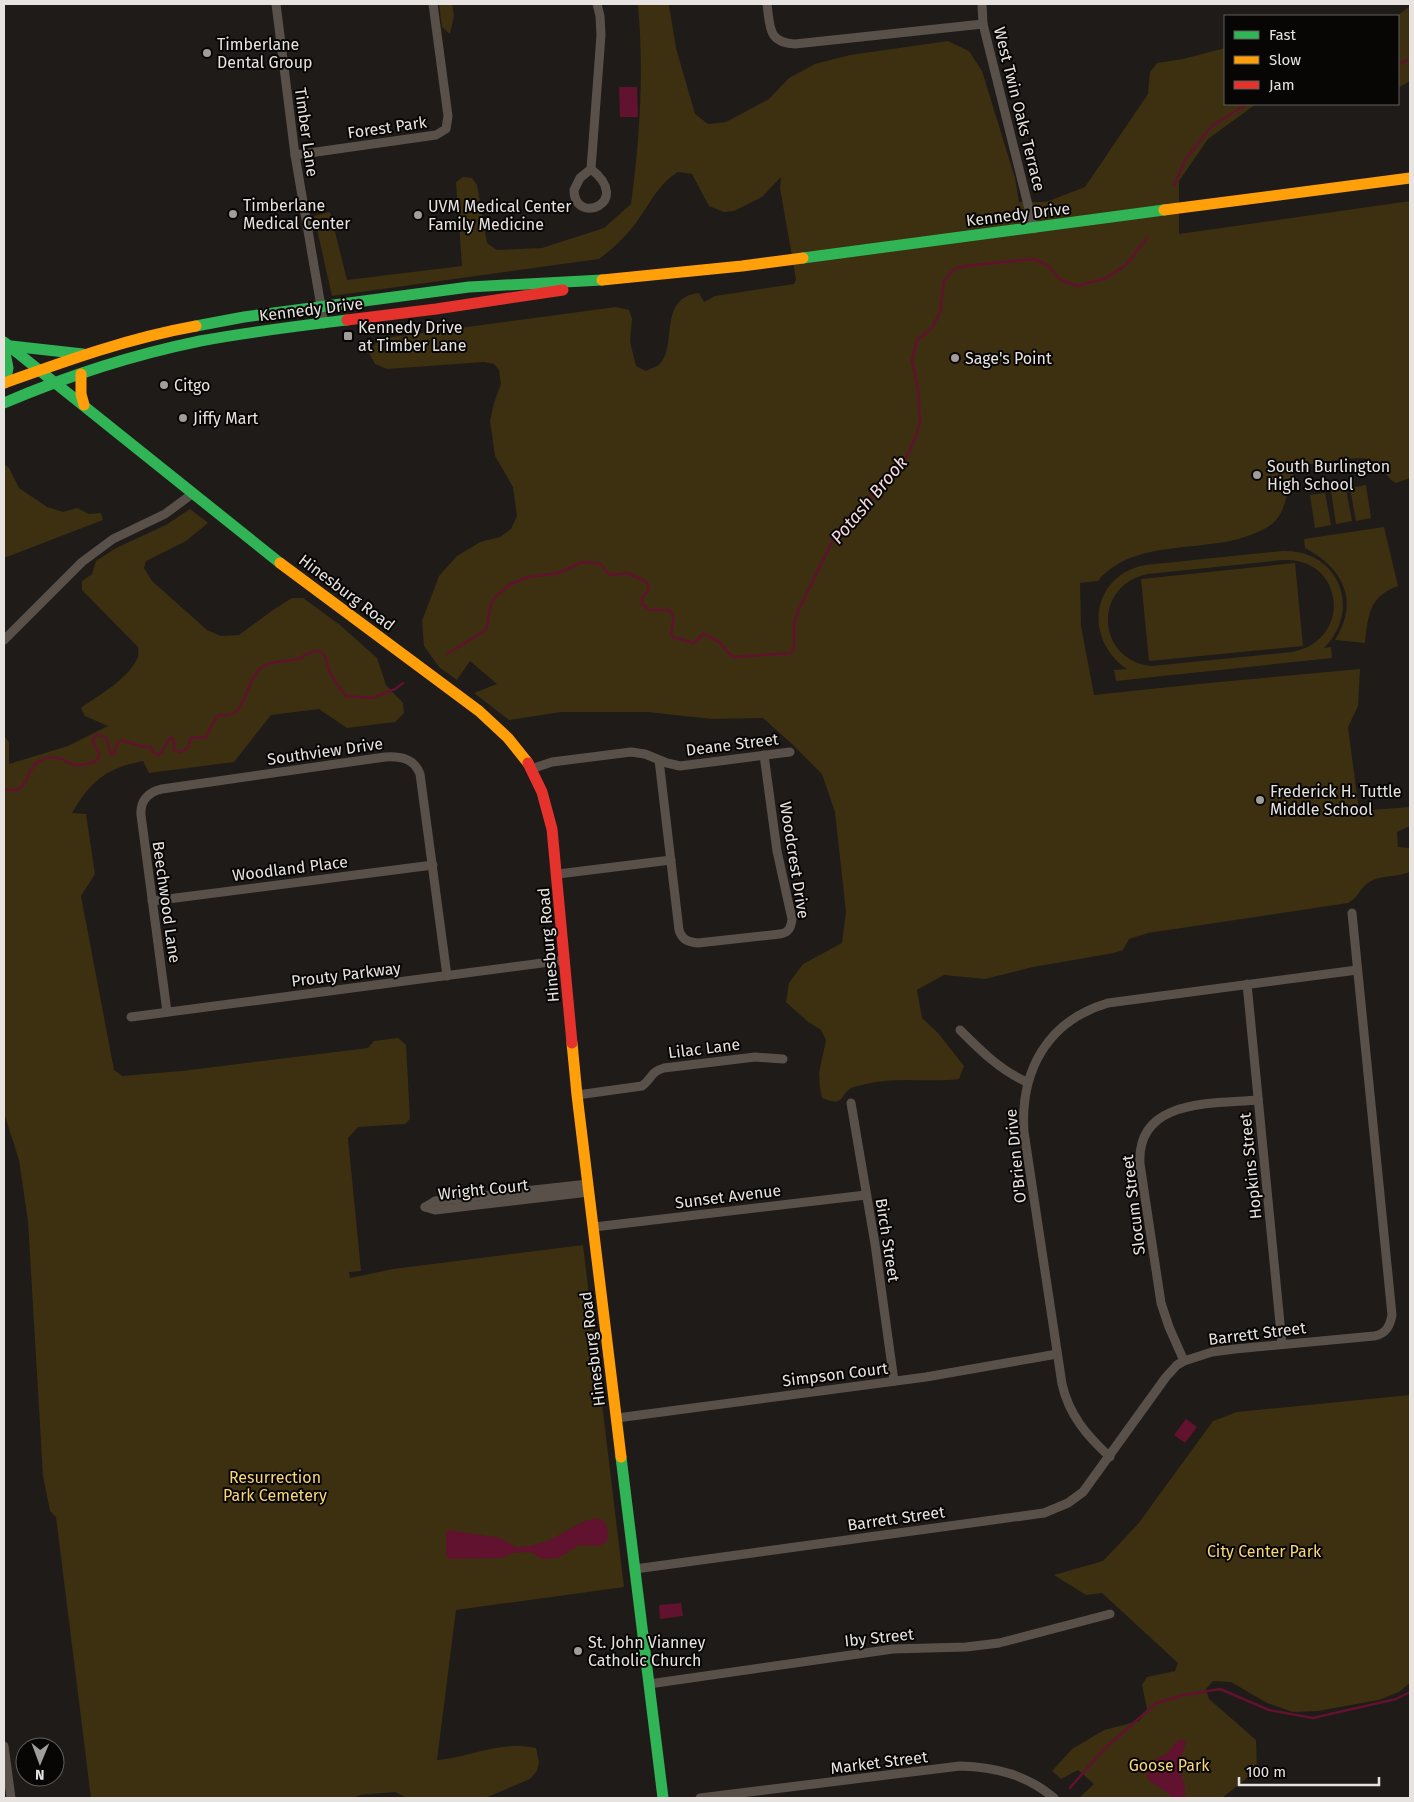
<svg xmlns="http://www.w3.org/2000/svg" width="1414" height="1802" viewBox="0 0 1414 1802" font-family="'Fira Sans',sans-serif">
<rect width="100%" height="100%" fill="#1f1b19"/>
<!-- green -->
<g fill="#3c3010" fill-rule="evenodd">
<path d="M439 4H452L454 16 450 34 442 27Z"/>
<path d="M640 4H667L669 5 676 48 695 114 708 124 726 122 769 99 789 78 815 64 850 55 948 41 969 51 982 71 1015 178 1019 202H1046L1085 187 1148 94 1150 72 1157 63 1183 59 1225 48V104H1256L1208 139 1179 181V234L1410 201V478L1396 483C1387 479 1385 469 1378 464 1375 462 1371 460 1368 459 1359 456 1313 463 1303 466 1284 473 1292 512 1269 526 1217 559 1139 532 1098 581L1080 583 1081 626 1094 695 1198 684 1360 669 1358 706 1348 727 1359 811 1409 807 1410 826 1397 832 1398 847 1410 848V872C1398 877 1383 875 1371 881 1361 886 1358 898 1348 903L1148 933 1129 939 1123 950 1114 953 1033 967 985 979 944 975 917 990 922 1018 938 1033 964 1066 959 1079C928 1083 898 1076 866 1084 862 1085 855 1086 851 1088 838 1097 845 1107 822 1098L820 1088 819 1073 826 1040 821 1030 807 1021 786 1002 789 983 803 964 842 943 846 912 835 812 822 774 792 744 763 718 712 719 647 712H561L509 720 474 693 497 684 470 661 457 680 439 667 424 646 422 621 439 576 457 556 480 542 500 537 511 529 517 516 513 487 495 456 490 421 494 403 501 384 499 370 494 364 484 362 387 369 375 364 369 353 375 344 384 338 616 307 629 310 632 319 630 342 636 366 646 371C649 369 654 368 657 366 680 351 655 298 699 293L704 302 715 296 794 284 796 279 780 188 781 177 762 197 734 211 724 212 709 206 692 174 678 172C659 183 649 205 636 223 626 236 613 249 599 259L332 296 314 216 330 212 347 280 462 266 456 182 463 177 472 178 477 185 487 243 497 250 542 248 604 228 631 204C640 137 644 72 638 5Z"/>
<path d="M1410 6V81L1398 88 1397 16Z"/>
<path d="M4 464 9 468 19 488 47 507 63 512 77 508 89 514 101 513 103 520 4 558Z"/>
<path d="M1366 485 1371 518 1356 521 1350 488Z"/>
<path d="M1346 489 1352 521 1336 524 1331 491Z"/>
<path d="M1325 493 1331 525 1315 528 1310 495Z"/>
<path d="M190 509 208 523 186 541 146 561 144 568 152 581 207 630 221 636 239 635 273 610 292 598H303L340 625 377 658 386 685 403 703 404 713 395 722 347 728 319 709 271 715 234 762 149 773 143 761C106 768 91 781 72 813L86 814 95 874 81 896 114 1070 122 1076 182 1071 368 1048 374 1041 398 1038 406 1045 410 1119 405 1124 358 1127 348 1138 361 1271 349 1272 350 1278 393 1269 583 1245 624 1587 456 1610 437 1760C470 1757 502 1740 536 1748L539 1762 537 1771 530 1779 485 1798H407L395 1792 360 1795 352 1798H91L56 1517 50 1511 43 1476 28 1221 19 1160 4 1113V736L9 742V764L68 746 108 726 85 716 81 708C100 694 127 680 137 659 139 656 138 651 138 647L82 590V581L92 574 96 561 116 548 166 525Z"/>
<path d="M1384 527 1398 586C1369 596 1368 616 1365 643L1335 640C1360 601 1343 568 1305 548L1304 539Z"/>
<path d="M1283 551C1338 549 1363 609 1324 648L1331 647 1332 658 1116 681 1114 670 1127 669C1083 640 1091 575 1145 565ZM1283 560C1345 557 1353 641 1292 652L1152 666C1096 661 1092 585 1148 574Z"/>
<path d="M1295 563 1303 646 1149 661 1141 579Z"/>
<path d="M1410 1395V1683L1399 1692 1379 1700 1318 1711 1293 1712 1267 1703 1231 1682 1213 1681 1206 1689 1209 1699 1256 1740 1257 1770 1222 1798H1079L1094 1784 1078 1770 1061 1779 1052 1771 1072 1749 1104 1730 1139 1721 1147 1709 1142 1685 1147 1677 1175 1671 1178 1663 1102 1593 1086 1595 1054 1575 1103 1561 1138 1524 1213 1421 1237 1412Z"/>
</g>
<!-- water -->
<g fill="#61122e">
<path d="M619 87H637L638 117H620Z"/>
<path d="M1186 1419 1197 1427 1185 1443 1174 1435Z"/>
<path d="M597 1518C608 1520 610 1534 606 1543L598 1546 579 1545 558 1558 542 1559 533 1553 528 1552 513 1553 502 1558 450 1559 446 1555V1533L448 1530 500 1538 516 1547 529 1546 548 1541 582 1522Z"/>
<path d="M681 1603 683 1616 660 1619 659 1605Z"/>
<path d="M1181 1739 1186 1742 1180 1762V1769L1185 1787V1798H1172L1168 1793 1148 1780 1145 1767C1149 1759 1159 1759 1166 1754 1172 1749 1174 1742 1181 1739Z"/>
</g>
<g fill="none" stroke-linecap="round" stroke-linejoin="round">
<!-- stream -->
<g stroke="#61122e" stroke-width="2.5">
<path d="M1398 65 1410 58"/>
<path d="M1174 185 1186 158 1212 126 1247 104"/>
<path d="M447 654 486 630 491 604 495 597 509 585 528 577 558 573 583 562 600 564 610 575 627 573 641 579 648 584 649 589 642 598V604L650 610H668L673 614V624L671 633 673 637 694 643 703 634C709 636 718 640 722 645 727 650 727 654 734 657L791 653 794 648V623L800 607 836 534 856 510 903 464 915 439 920 422 918 390 912 360 917 340 932 328 940 312 944 281 954 269 965 266 1034 259 1047 265 1061 280 1077 286 1106 278 1126 265 1147 238"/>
<path d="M4 789C7 789 12 791 15 790 28 788 28 766 39 761 45 758 52 757 58 758 63 758 67 763 72 764 79 766 99 764 99 755 99 750 94 746 93 741L95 736 100 735 106 738 111 754H114L117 743 122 740 144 747H151L153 752 158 755 162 752 169 739 172 738 174 742V750L180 752 189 747 190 740 193 737 201 738 206 737 216 717 219 715C249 722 243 677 264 666 274 660 287 662 298 659 306 656 314 647 322 653 327 657 327 662 328 667 332 679 338 686 346 696L372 698 395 689 403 683"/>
<path d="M1070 1788 1102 1751 1156 1703 1184 1695 1220 1689 1269 1710 1313 1718 1396 1699 1410 1692"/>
</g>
<!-- street -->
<g stroke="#595149" stroke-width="9">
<path d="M276 4 295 155 324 324"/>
<path d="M767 4C770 27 768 43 795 44L983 24 1034 229"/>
<path d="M982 4 983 24"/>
<path d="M295 155 436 135 446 129 448 116 433 4"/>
<path d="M591 169C634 203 574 226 574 190L580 178 591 169 601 35 600 16 597 4"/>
<path d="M4 640 82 562 113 539 165 514 192 494"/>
<path d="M659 760 679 930C682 940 688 942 698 943L780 934C789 933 791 927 792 919L777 851 764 755"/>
<path d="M531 769 552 762 631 752 645 754 667 763 680 766 790 752"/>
<path d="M558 874 671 860"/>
<path d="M152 901 433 865"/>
<path d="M1247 984 1282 1344"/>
<path d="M167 1012 141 815C140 801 148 792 162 789L385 757C400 756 414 758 420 774L447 976"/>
<path d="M131 1017 565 960"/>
<path d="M960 1030C980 1050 1001 1071 1027 1082"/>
<path d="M577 1095 642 1086C652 1079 650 1072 664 1068L755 1057 783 1059"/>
<path d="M851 1103 875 1244 894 1381"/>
<path d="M425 1207 435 1201 588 1184"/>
<path d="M425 1207 435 1210 589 1192"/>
<path d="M594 1227 866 1195"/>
<path d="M1184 1361 1169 1327 1161 1303 1140 1164C1136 1098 1213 1104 1258 1100"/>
<path d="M617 1418 926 1377 1057 1354"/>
<path d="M1110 1457C1087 1436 1069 1415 1062 1384L1024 1132C1020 1071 1047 1021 1108 1003L1357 970"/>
<path d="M635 1569 1044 1513 1068 1503 1083 1492 1166 1377 1177 1365 1184 1361 1212 1352 1235 1349 1374 1336C1386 1334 1390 1326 1392 1315L1352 913"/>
<path d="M649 1684 893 1649 966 1647 999 1643 1110 1614"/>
<path d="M4 1746 11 1798"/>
<path d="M700 1798 960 1766C996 1767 1027 1775 1054 1798"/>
</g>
<!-- fast -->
<g stroke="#30b455" stroke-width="11">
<path d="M803 258 1164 210"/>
<path d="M196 326 244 317 469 287 602 280"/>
<path d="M4 342 280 563"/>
<path d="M11 346 83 354"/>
<path d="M4 347 8 368 5 383"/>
<path d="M4 403C67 376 132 355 200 341 248 332 298 326 347 320"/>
<path d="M621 1457 663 1798"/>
</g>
<!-- slow -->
<g stroke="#ff9f0a" stroke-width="11">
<path d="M1164 210 1410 178"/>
<path d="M602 280 742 266 803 258"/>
<path d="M81 374V394L84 405"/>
<path d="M4 383C68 360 129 338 196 326"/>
<path d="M280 563 479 711 508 738 528 763"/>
<path d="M572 1043 577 1095 621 1457"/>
</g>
<!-- jam -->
<g stroke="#e5322d" stroke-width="11">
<path d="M347 320 436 309 563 290"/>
<path d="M528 763 542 792 552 829 572 1043"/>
</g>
</g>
<!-- markers -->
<g fill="#a19d9b" stroke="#080605" stroke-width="2">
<circle cx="207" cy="53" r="5"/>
<circle cx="233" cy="214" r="5"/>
<circle cx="418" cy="215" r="5"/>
<rect x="343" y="331" width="10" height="10" rx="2.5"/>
<circle cx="955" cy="358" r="5"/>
<circle cx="164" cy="385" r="5"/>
<circle cx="183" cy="418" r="5"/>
<circle cx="1257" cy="475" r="5"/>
<circle cx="1260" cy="800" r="5"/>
<circle cx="578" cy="1651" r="5"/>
</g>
<g text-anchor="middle" stroke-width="4" stroke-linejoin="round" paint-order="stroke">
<!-- poi labels -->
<g font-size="16" fill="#e7e3e1" stroke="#080605" text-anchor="start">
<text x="217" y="50">Timberlane<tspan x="217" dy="18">Dental Group</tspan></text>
<text x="243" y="211">Timberlane<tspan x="243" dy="18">Medical Center</tspan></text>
<text x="428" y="212">UVM Medical Center<tspan x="428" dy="18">Family Medicine</tspan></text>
<text x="358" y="333">Kennedy Drive<tspan x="358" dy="18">at Timber Lane</tspan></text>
<text x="965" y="364">Sage's Point</text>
<text x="174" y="391">Citgo</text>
<text x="193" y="424">Jiffy Mart</text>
<text x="1267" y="472">South Burlington<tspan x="1267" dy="18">High School</tspan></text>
<text x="1270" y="797">Frederick H. Tuttle<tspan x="1270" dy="18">Middle School</tspan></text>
<text x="588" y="1648">St. John Vianney<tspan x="588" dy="18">Catholic Church</tspan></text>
</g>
<!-- street labels -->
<g font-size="16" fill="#e7e3e1" stroke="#080605">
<text transform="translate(1020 109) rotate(76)" y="6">West Twin Oaks Terrace</text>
<text transform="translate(387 127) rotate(-8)" y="6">Forest Park</text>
<text transform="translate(307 132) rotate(82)" y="6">Timber Lane</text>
<text transform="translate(1018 214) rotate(-7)" y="6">Kennedy Drive</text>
<text transform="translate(311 309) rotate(-7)" y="6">Kennedy Drive</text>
<text transform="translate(347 592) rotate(37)" y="6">Hinesburg Road</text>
<text transform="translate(732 744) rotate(-7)" y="6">Deane Street</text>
<text transform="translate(325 751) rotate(-8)" y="6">Southview Drive</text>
<text transform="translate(795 860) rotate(81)" y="6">Woodcrest Drive</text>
<text transform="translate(290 868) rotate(-7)" y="6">Woodland Place</text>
<text transform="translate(167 902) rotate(82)" y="6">Beechwood Lane</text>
<text transform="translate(548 945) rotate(-95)" y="6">Hinesburg Road</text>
<text transform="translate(346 974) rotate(-7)" y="6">Prouty Parkway</text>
<text transform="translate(704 1048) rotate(-7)" y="6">Lilac Lane</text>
<text transform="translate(1015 1156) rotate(-96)" y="6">O'Brien Drive</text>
<text transform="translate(1250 1166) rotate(-96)" y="6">Hopkins Street</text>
<text transform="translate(483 1189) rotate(-6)" y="6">Wright Court</text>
<text transform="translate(728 1196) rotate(-7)" y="6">Sunset Avenue</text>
<text transform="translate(1133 1205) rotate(-97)" y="6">Slocum Street</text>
<text transform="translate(888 1240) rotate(81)" y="6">Birch Street</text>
<text transform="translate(1257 1333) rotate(-7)" y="6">Barrett Street</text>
<text transform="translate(592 1349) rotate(-97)" y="6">Hinesburg Road</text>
<text transform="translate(835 1374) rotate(-7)" y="6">Simpson Court</text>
<text transform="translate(896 1518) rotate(-8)" y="6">Barrett Street</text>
<text transform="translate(879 1637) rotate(-6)" y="6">Iby Street</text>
<text transform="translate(879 1762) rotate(-7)" y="6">Market Street</text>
</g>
<!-- park labels -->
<g font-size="16" fill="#f9d778" stroke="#080605">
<text x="275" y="1483">Resurrection<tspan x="275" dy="18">Park Cemetery</tspan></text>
<text x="1264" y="1557">City Center Park</text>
<text x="1169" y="1771">Goose Park</text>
</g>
<!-- water labels -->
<g font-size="18" font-style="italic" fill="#f4d9de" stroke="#080605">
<text transform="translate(869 500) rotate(-50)" y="6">Potash Brook</text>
</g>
</g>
<!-- border -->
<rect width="1414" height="1802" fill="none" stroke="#e7e3e1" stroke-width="10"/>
<!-- legend -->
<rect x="1224" y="15" width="175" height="90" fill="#080605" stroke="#615e5d"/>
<rect x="1234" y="31" width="25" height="8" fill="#30b455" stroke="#615e5d"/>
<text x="1269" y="40" font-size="15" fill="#e7e3e1">Fast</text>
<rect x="1234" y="56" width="25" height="8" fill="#ff9f0a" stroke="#615e5d"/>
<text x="1269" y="65" font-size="15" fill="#e7e3e1">Slow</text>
<rect x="1234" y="81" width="25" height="8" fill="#e5322d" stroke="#615e5d"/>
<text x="1269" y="90" font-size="15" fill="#e7e3e1">Jam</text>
<!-- north arrow -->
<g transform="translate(40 1762) rotate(181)"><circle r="24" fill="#080605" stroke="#615e5d"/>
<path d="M0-4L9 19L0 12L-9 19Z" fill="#a19d9b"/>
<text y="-8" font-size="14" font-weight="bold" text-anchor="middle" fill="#e7e3e1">N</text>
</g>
<!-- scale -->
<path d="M1239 1777v8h140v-8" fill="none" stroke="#e7e3e1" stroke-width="2.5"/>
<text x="1246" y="1777" font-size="15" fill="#e7e3e1" stroke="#080605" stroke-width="4" paint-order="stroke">100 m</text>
</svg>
